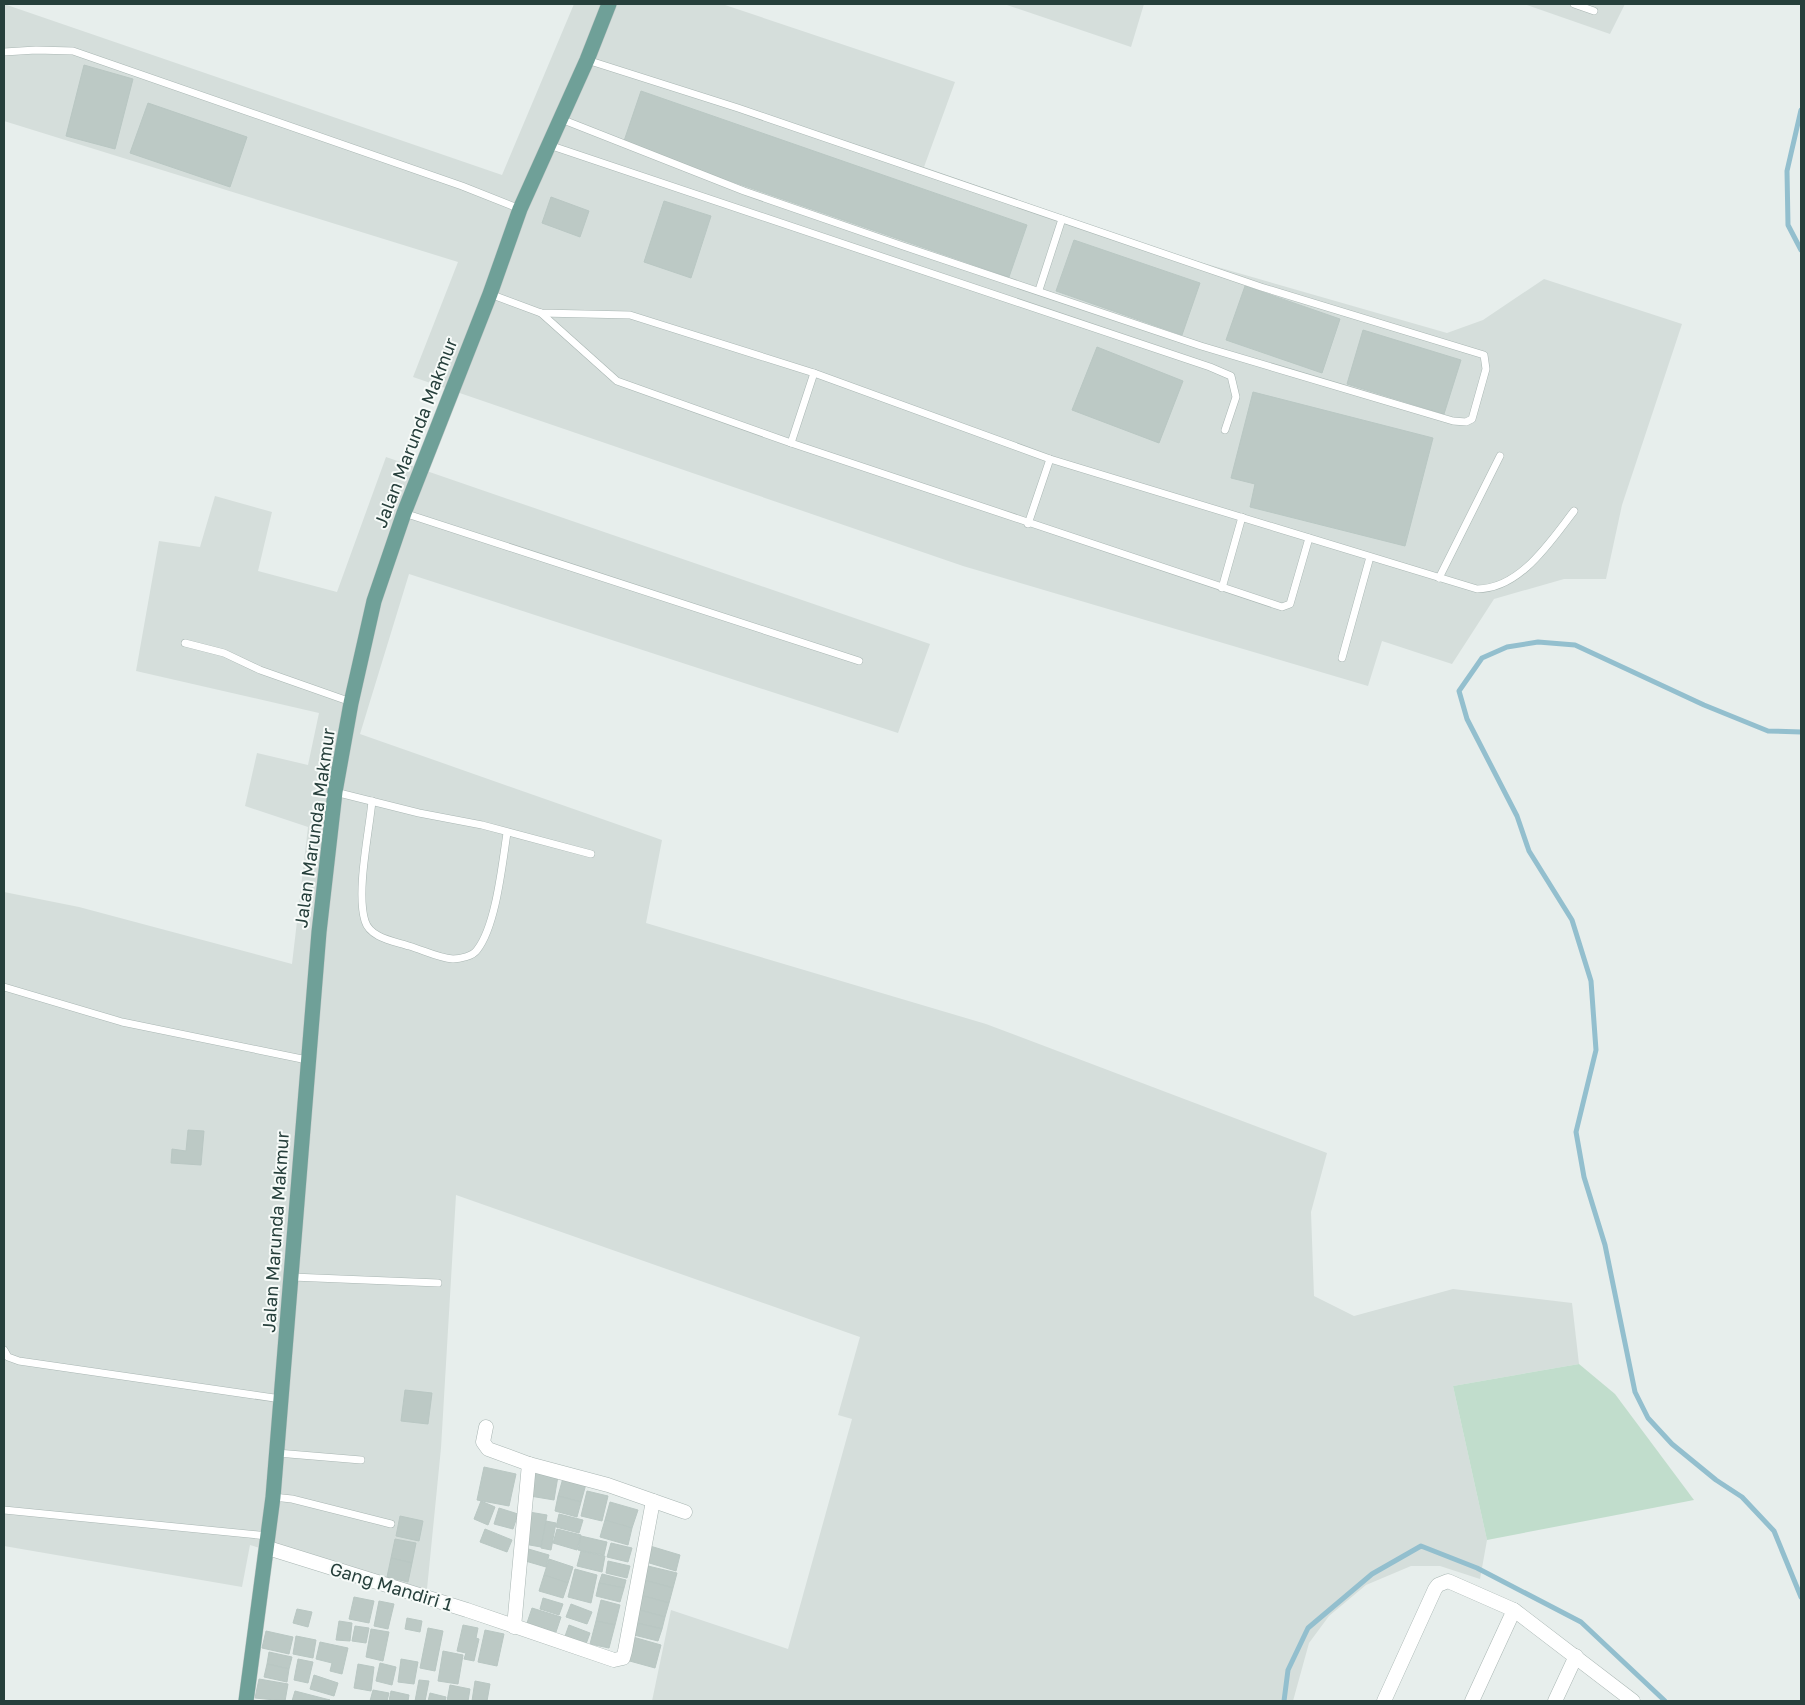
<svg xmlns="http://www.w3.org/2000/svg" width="1805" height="1705" viewBox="0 0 1805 1705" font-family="'Golos Text',sans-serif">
<rect width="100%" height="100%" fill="#e7eeec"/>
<!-- built -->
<g fill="#d5dedb">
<path d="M4 4 502 175 574 4H722L955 82 924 167 1172 254 1447 333 1483 320 1544 279 1682 324 1622 505 1606 579H1564L1494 599 1452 664 1382 641 1368 686 963 566 413 377 458 262 4 121Z"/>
<path d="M1004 4H1144L1131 47Z"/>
<path d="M1524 4H1625L1610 34Z"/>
<path d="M386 457 930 644 898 733 409 574 360 734 662 840 646 923 986 1024 1327 1153 1311 1212 1314 1296 1354 1316 1453 1289 1572 1303 1579 1364 1453 1386 1487 1540 1480 1579 1440 1566H1411L1366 1585 1329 1616 1309 1643 1293 1701H652L671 1610 788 1649 852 1419 838 1415 860 1337 456 1195 441 1448 426 1599 250 1545 242 1587 4 1546V892L79 907 292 964 308 827 245 806 257 753 308 765 319 713 136 671 159 541 200 547 215 496 272 512 258 571 337 592Z"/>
</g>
<!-- green -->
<path fill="#c1ddcc" d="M1579 1364 1615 1394 1694 1500 1487 1540 1453 1386Z"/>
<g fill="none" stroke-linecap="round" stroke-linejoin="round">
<!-- stream -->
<g stroke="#93bfce" stroke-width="5">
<path d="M1801 110 1787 171 1788 225 1801 250"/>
<path d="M1801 732 1768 731 1704 705 1575 645 1538 642 1507 647 1482 658 1459 691 1467 719 1517 816 1529 851 1572 920 1591 981 1596 1050 1576 1132 1584 1177 1605 1245 1635 1392 1648 1418 1672 1444 1716 1480 1742 1497 1774 1531 1801 1597"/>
<path d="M1284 1701 1288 1670 1308 1628 1372 1574 1421 1546 1477 1568 1581 1622 1665 1701"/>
</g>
</g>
<!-- building -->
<g fill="#bcc9c5" stroke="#b9c7c3">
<path d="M84 65 133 79 115 149 66 136Z"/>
<path d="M641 91 1027 225 1009 277 623 144Z"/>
<path d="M148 103 247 137 230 187 130 153Z"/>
<path d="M551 197 589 211 580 237 542 223Z"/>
<path d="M664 201 711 216 691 278 644 262Z"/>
<path d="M1074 240 1200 283 1182 335 1056 291Z"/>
<path d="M1245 286 1340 319 1322 373 1226 340Z"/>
<path d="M1363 330 1461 360 1444 414 1347 384Z"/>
<path d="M1097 347 1183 381 1159 443 1072 410Z"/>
<path d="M1253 392 1433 438 1405 546 1250 507 1255 484 1231 478Z"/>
<path d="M188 1130 204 1131 201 1165 171 1163 172 1149 186 1151Z"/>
<path d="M405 1390 432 1393 428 1424 401 1421Z"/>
<path d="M484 1467 516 1474 509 1506 477 1500Z"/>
<path d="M534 1472 558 1476 554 1500 530 1496Z"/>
<path d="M563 1478 586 1484 581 1502 558 1496Z"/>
<path d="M587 1491 608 1496 602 1521 581 1516Z"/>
<path d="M558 1496 581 1502 577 1517 555 1511Z"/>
<path d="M481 1501 495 1507 488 1525 474 1519Z"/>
<path d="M610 1502 638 1510 632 1528 605 1520Z"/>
<path d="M499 1508 518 1514 513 1529 494 1524Z"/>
<path d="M529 1512 547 1515 541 1547 524 1544Z"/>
<path d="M559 1514 583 1520 579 1533 556 1527Z"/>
<path d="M400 1516 423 1521 419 1541 396 1536Z"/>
<path d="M605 1520 632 1528 628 1545 600 1537Z"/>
<path d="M546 1521 556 1523 551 1550 541 1548Z"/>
<path d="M485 1529 512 1540 507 1552 480 1542Z"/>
<path d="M557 1529 581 1535 577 1550 553 1543Z"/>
<path d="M581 1536 607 1542 604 1555 578 1550Z"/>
<path d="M395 1539 416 1543 412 1563 391 1558Z"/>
<path d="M611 1543 632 1548 628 1562 607 1557Z"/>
<path d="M650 1546 680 1555 676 1571 646 1562Z"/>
<path d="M525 1548 549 1555 546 1567 522 1560Z"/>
<path d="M581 1551 605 1556 602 1572 577 1566Z"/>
<path d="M391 1558 412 1563 408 1582 387 1577Z"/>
<path d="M549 1559 573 1567 568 1583 544 1575Z"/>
<path d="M608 1561 630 1566 627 1578 606 1573Z"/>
<path d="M648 1566 677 1573 673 1588 644 1580Z"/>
<path d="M575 1569 597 1575 591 1603 568 1597Z"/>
<path d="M602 1574 626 1580 624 1588 599 1583Z"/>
<path d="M544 1575 568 1583 563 1598 539 1591Z"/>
<path d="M644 1580 673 1588 669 1603 640 1595Z"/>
<path d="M599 1583 624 1588 620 1602 596 1596Z"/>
<path d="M640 1595 669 1603 665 1617 636 1609Z"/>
<path d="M354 1597 374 1601 369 1623 349 1619Z"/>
<path d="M543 1598 563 1604 559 1615 540 1609Z"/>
<path d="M601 1600 620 1605 615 1625 596 1621Z"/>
<path d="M379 1601 394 1604 388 1629 374 1626Z"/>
<path d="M571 1604 592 1612 587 1624 566 1617Z"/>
<path d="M532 1608 561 1617 556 1632 527 1623Z"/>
<path d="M297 1609 312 1612 308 1627 293 1623Z"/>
<path d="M636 1609 665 1617 662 1629 633 1622Z"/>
<path d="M407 1618 422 1621 420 1632 405 1629Z"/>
<path d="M339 1621 352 1623 350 1641 336 1640Z"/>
<path d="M596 1621 615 1625 609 1648 590 1644Z"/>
<path d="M633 1622 662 1629 658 1641 630 1634Z"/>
<path d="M463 1625 478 1628 476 1638 479 1639 474 1661 464 1659 466 1653 457 1651Z"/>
<path d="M569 1625 590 1633 585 1647 564 1639Z"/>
<path d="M355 1626 369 1628 366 1643 352 1641Z"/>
<path d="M428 1628 443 1631 435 1671 420 1668Z"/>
<path d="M371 1629 389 1632 383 1661 366 1657Z"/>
<path d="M485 1630 504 1634 497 1666 478 1662Z"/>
<path d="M266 1631 293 1637 289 1654 262 1648Z"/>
<path d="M296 1636 316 1640 313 1658 293 1654Z"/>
<path d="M633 1637 661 1645 655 1668 626 1660Z"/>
<path d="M320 1642 348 1648 342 1674 330 1671 332 1663 316 1659Z"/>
<path d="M443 1651 463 1655 458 1684 438 1681Z"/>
<path d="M269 1652 292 1657 289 1669 267 1664Z"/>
<path d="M298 1659 313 1662 308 1683 294 1680Z"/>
<path d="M401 1659 418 1662 414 1684 398 1682Z"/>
<path d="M380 1663 396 1667 392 1685 376 1681Z"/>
<path d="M267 1664 289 1669 287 1682 264 1677Z"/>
<path d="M358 1664 374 1667 371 1691 354 1688Z"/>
<path d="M314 1675 338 1683 334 1696 310 1689Z"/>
<path d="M259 1679 288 1684 285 1701 255 1698Z"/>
<path d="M419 1680 429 1681 425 1701H415Z"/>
<path d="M475 1681 490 1684 487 1701H472Z"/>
<path d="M450 1685 470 1689 468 1701H447Z"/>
<path d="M373 1690 389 1693 387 1701H370Z"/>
<path d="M295 1691 330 1700 292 1701Z"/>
<path d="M391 1691 409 1695 408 1701H389Z"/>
<path d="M430 1693 446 1697 445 1701H428Z"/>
</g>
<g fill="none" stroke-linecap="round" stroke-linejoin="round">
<defs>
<g id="service">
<path d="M1574 4 1594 11"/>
<path d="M4 52 36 50 73 51 462 186 520 209"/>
<path d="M561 119 744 191 903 246 1201 346 1453 421 1466 422 1472 419 1486 369 1484 355 1261 287 738 108 587 60"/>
<path d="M549 145 1210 367 1231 376 1236 397 1225 430"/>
<path d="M1039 290 1062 219"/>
<path d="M490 294 541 313 630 315 814 373 1050 459 1477 589C1520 589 1550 542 1574 511"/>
<path d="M541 313 617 381 791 443 1282 607 1290 604 1309 538"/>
<path d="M791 443 814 373"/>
<path d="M404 513 859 661"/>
<path d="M1028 524 1050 459"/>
<path d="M1439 578 1500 456"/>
<path d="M1222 588 1242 517"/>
<path d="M185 643 224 653 260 670 351 702"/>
<path d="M1342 658 1370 557"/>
<path d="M335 792 419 813 482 825 591 854"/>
<path d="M372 801C369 833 356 892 365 921 370 938 394 941 409 946 423 950 438 958 453 959 460 959 473 956 477 950 496 926 502 865 507 833"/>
<path d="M4 987 122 1022 307 1060"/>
<path d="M292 1277 438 1283"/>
<path d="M4 1350 8 1357 19 1361 281 1399"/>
<path d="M277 1453 361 1460"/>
<path d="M273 1497 292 1499 391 1524"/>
<path d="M4 1510 268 1536"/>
</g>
<g id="minor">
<path d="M486 1427 483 1442 488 1449 529 1464 608 1485 685 1512"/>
<path d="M268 1548 467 1610 614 1660 623 1658 625 1651 653 1501"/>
<path d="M514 1627 529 1464"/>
<path d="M1384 1701 1435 1589 1438 1585 1448 1581 1514 1610 1633 1701"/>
<path d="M1472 1701 1514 1610"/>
<path d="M1555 1701 1576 1656"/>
</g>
<path id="primary" d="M246 1701 273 1497 319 932 335 792 351 703 374 601 404 513 490 294 520 209 587 60 609 4"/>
</defs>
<!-- service casing -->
<use href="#service" stroke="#a9b6b3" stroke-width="8"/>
<!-- minor casing -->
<use href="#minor" stroke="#a9b6b3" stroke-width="15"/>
<!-- primary casing -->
<use href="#primary" stroke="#c2c9c8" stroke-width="16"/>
<!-- service -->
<use href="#service" stroke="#fff" stroke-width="7"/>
<!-- minor -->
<use href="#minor" stroke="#fff" stroke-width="14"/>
<!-- primary -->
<use href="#primary" stroke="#6fa098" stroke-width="15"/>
</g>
<g text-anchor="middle" stroke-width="4" stroke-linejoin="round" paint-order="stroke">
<!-- street labels -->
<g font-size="18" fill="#263f3b" stroke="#f7fbf9">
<text transform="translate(416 433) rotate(-69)" y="6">Jalan Marunda Makmur</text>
<text transform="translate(315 828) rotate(-82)" y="6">Jalan Marunda Makmur</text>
<text transform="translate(276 1232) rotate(-86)" y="6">Jalan Marunda Makmur</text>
<text transform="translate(391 1587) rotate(17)" y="6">Gang Mandiri 1</text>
</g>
</g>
<!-- border -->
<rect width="1805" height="1705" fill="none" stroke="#263f3b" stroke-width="10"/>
</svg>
